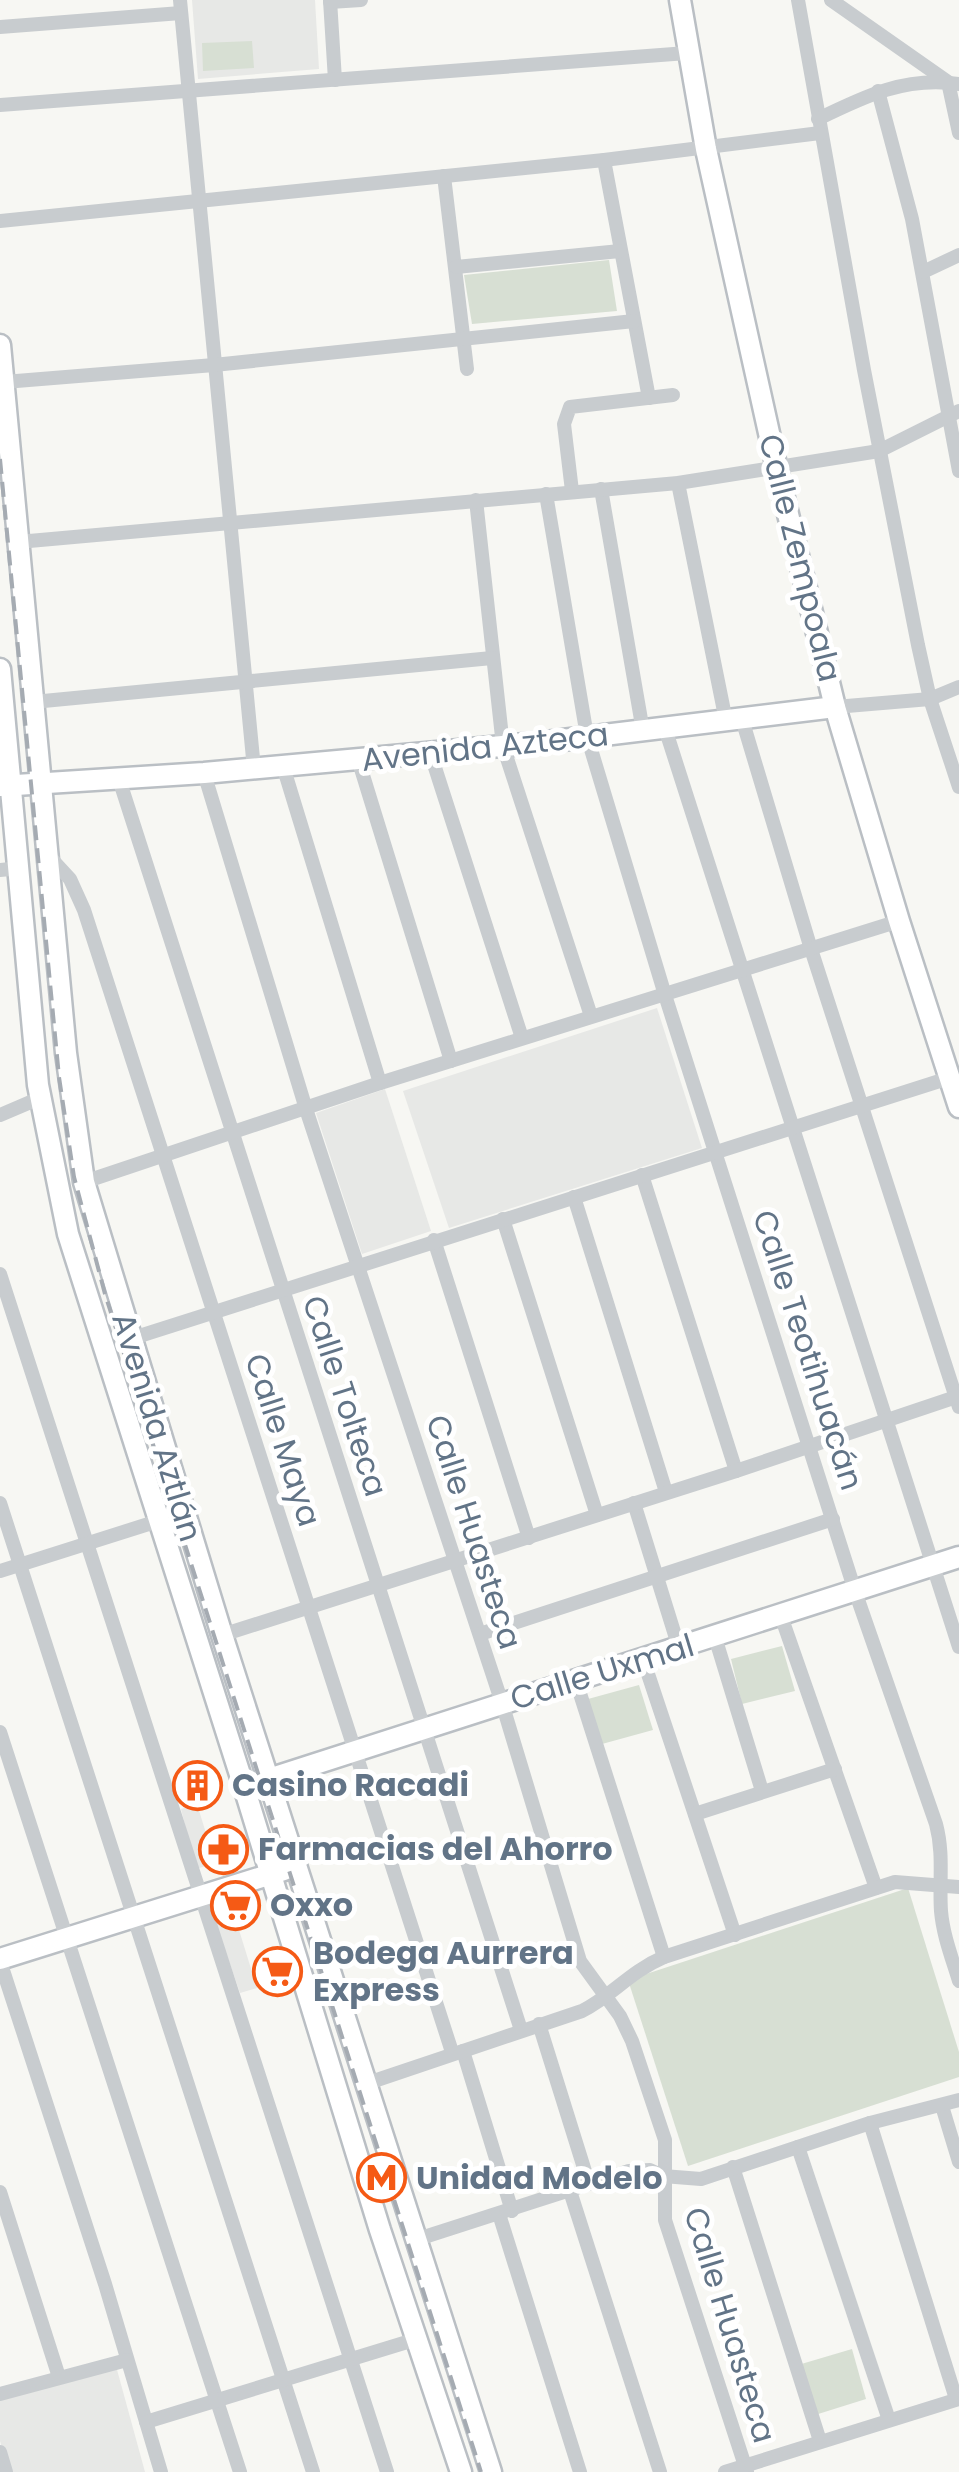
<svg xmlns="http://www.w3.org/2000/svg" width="959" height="2472" viewBox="0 0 959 2472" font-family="Poppins,sans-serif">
<rect width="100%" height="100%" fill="#f7f7f3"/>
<!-- built -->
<g fill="#e7e8e6">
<path d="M192 0H315L319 69 198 79Z"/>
<path d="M657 1008 702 1148 449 1228 403 1091Z"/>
<path d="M385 1089 431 1231 362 1254 316 1113Z"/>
<path d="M197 1804 209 1843 234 1838 239 1856 196 1869 181 1809Z"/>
<path d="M244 1894 250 1913 235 1917 257 1988 240 1993 210 1906Z"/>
<path d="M116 2366 145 2472H9L0 2441V2398Z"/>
</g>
<!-- green -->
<g fill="#d7dfd3">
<path d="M252 41 254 68 203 71 202 43Z"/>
<path d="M609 260 617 311 472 324 464 275Z"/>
<path d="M782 1646 795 1691 742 1704 731 1659Z"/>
<path d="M639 1685 653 1730 602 1744 588 1699Z"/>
<path d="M908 1888 959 2052V2077L688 2166 628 1980Z"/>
<path d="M852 2349 866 2399 815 2415 798 2365Z"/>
</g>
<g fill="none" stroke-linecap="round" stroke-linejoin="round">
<defs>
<g id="secondary">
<path d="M680 0 706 149 777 469 835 707 899 921 959 1107"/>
<path d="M0 345 66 1053 84 1182 222 1635 491 2472"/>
<path d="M0 669 38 1085 68 1234 244 1787 380 2230 461 2472"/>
<path d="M0 786 204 773 546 742 835 707"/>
<path d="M256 1783 959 1557"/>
<path d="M0 1959 284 1870"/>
</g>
</defs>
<!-- secondary casing -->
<use href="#secondary" stroke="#babfc4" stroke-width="25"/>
<!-- street -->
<g stroke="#c8cccf" stroke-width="14">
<path d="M180 0 254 769"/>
<path d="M330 0 335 80"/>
<path d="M798 0 864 370 918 645 930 699 959 787"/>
<path d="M831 0 948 82 959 133"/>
<path d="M330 2 361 0"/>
<path d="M0 27 181 13"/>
<path d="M878 91 912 219 959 471"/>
<path d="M0 105 687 53"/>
<path d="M818 119C865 96 906 76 959 84"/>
<path d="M604 160 649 398"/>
<path d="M444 176 467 369"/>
<path d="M0 221 604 160 820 133"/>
<path d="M456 267 620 251"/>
<path d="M923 272 959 255"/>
<path d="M4 382 214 365 634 321"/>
<path d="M678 483 726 721"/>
<path d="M601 489 643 731"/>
<path d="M572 491 564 424 570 407 673 395"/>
<path d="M546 494 587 736 665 995 855 1591 936 1824C944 1854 939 1881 941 1911 943 1935 952 1958 959 1981"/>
<path d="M476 500 503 746 591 1016"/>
<path d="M18 542 678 483 879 451 959 411"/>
<path d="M33 702 492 658"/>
<path d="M835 707 930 699 959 687"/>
<path d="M742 719 811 949 959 1407"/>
<path d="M665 728 959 1647"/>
<path d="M430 752 522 1038"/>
<path d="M358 759 451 1061"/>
<path d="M283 766 380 1083"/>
<path d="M204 773 306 1109 502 1703 580 1961 620 2016 632 2041 665 2140V2220L747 2472"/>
<path d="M119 779C251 1197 388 1613 521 2030"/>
<path d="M46 853 70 879 84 910 452 2052"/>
<path d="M0 870 20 868"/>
<path d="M0 1115 40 1098"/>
<path d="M642 1175 736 1471"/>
<path d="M84 1182 380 1083 899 921"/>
<path d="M574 1197 666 1492"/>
<path d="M503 1219 597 1515"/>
<path d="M434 1240 529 1538"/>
<path d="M0 1274 387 2472"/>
<path d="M130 1339 949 1078"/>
<path d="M0 1503 313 2472"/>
<path d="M634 1503 679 1648"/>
<path d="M0 1571 158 1521"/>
<path d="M781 1616 876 1888"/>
<path d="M480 1634 833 1519"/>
<path d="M222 1635 736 1471 959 1396"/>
<path d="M715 1637 762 1791"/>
<path d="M643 1659 735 1935"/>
<path d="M576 1681 664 1957"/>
<path d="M0 1732 240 2472"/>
<path d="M695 1814 835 1769"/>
<path d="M0 1961 105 2284 161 2472"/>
<path d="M539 2024 589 2184"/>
<path d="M463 2051 512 2211"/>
<path d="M368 2083 582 2011C612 1996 629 1972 664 1957L895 1882 959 1887"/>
<path d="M942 2106 959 2162"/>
<path d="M870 2123 956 2399"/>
<path d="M798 2147 889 2420"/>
<path d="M733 2167 820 2441"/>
<path d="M570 2191 660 2472"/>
<path d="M0 2192 59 2377"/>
<path d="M499 2214 580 2472"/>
<path d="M418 2239 629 2171 650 2170 663 2176 701 2179 870 2123 959 2100"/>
<path d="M0 2394 127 2360"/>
<path d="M146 2422 417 2339"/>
<path d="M0 2452 6 2472"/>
<path d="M725 2472 959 2399"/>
</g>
<!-- secondary -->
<use href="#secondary" stroke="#fff" stroke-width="20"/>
<!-- rail -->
<path stroke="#a5abb2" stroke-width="4" stroke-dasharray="15 8" stroke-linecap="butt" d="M0 459 59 1077 74 1177 105 1294 481 2472"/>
</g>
<!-- icons -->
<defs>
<symbol id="building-ring" viewBox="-11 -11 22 22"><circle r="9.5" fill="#fff" stroke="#f55a15" stroke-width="1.5"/><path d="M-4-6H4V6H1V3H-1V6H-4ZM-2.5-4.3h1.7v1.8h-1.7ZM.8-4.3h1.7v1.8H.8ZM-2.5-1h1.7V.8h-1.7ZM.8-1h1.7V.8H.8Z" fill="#f55a15"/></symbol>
<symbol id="pharmacy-ring" viewBox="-11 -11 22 22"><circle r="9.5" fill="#fff" stroke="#f55a15" stroke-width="1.5"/><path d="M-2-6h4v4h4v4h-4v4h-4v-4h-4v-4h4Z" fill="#f55a15"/></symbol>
<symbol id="supermarket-ring" viewBox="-11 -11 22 22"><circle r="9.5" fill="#fff" stroke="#f55a15" stroke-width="1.5"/><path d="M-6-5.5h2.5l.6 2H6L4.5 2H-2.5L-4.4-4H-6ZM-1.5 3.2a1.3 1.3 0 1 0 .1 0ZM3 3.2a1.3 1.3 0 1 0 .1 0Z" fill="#f55a15"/></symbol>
<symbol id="metro-ring" viewBox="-11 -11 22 22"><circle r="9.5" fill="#fff" stroke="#f55a15" stroke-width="1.5"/><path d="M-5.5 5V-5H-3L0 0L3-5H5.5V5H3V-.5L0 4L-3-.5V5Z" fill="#f55a15"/></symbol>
</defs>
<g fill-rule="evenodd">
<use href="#building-ring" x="170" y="1758" width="55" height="55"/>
<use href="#pharmacy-ring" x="196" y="1822" width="55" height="55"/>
<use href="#supermarket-ring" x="208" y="1878" width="55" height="55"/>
<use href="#supermarket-ring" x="250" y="1944" width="55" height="55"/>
<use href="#metro-ring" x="354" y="2150" width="55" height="55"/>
</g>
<g text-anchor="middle" stroke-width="10" stroke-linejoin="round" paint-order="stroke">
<!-- street labels -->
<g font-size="32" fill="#627487" stroke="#fff">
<text transform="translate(800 558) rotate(76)" y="11">Calle Zempoala</text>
<text transform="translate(485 747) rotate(-6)" y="11">Avenida Azteca</text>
<text transform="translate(808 1350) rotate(72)" y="11">Calle Teotihuacán</text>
<text transform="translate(345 1396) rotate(72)" y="11">Calle Tolteca</text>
<text transform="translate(157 1427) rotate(73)" y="11">Avenida Aztlán</text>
<text transform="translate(283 1440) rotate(72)" y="11">Calle Maya</text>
<text transform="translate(474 1532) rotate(72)" y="11">Calle Huasteca</text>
<text transform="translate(602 1672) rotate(-17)" y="11">Calle Uxmal</text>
<text transform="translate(730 2325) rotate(73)" y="11">Calle Huasteca</text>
</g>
<!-- poi labels -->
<g font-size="32" font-weight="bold" fill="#627487" stroke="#fff" text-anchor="start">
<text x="232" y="1796">Casino Racadi</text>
<text x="258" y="1860">Farmacias del Ahorro</text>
<text x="270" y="1916">Oxxo</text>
<text x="313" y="1964">Bodega Aurrera<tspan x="313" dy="37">Express</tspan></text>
<text x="416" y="2189">Unidad Modelo</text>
</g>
</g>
</svg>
